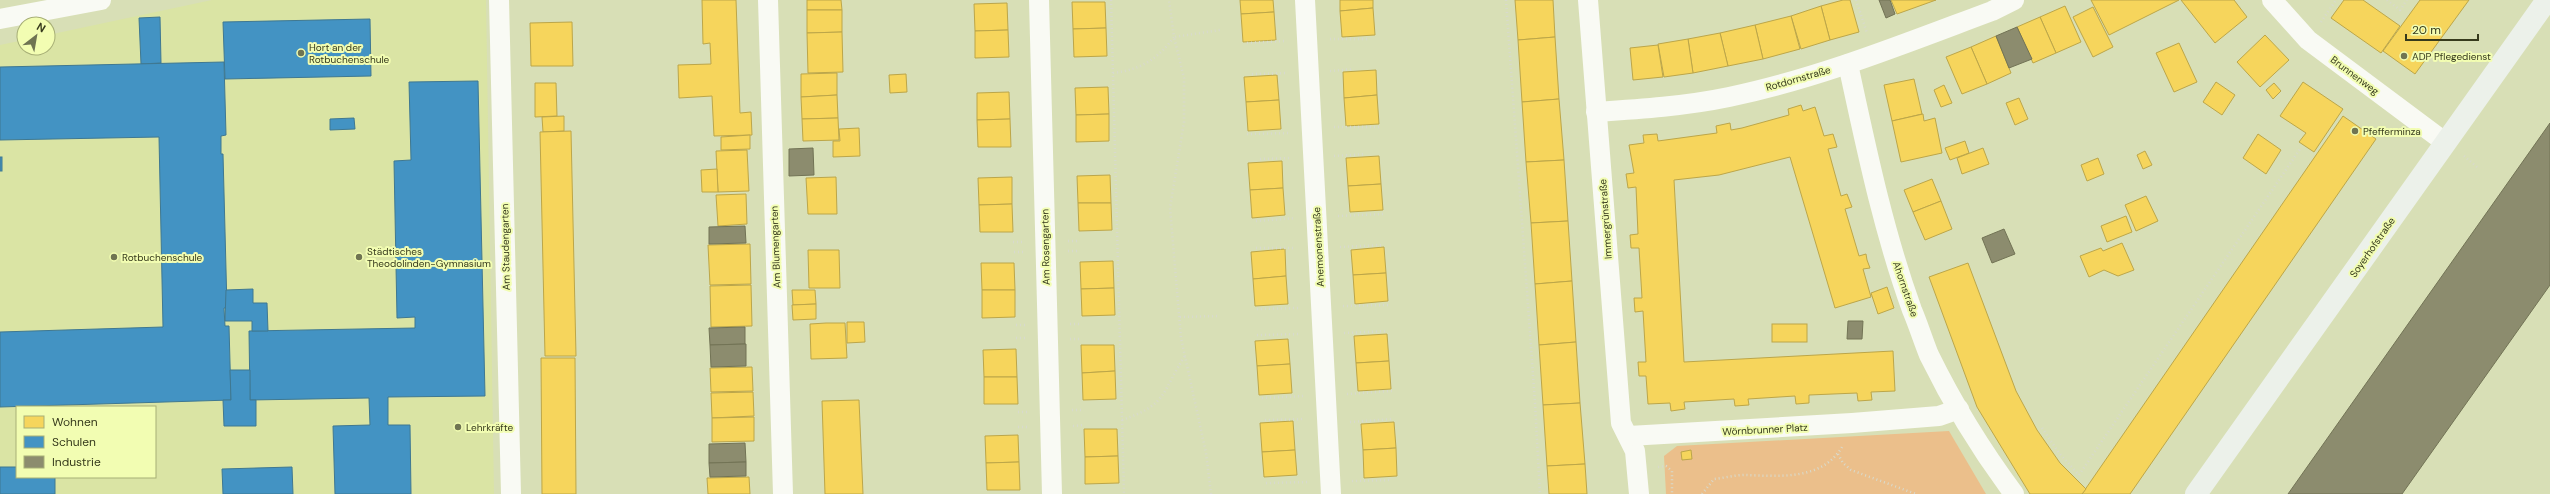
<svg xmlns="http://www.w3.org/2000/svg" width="2550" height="494" viewBox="0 0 2550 494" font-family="'DM Sans',sans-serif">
<rect width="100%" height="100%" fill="#d8dfb6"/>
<!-- built -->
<path fill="#dae4a4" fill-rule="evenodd" d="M212 0H486L494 494H0V45L24 40V48H48V35ZM17 407H155V477H17Z"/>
<!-- green -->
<path fill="#ebbf8b" d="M1949 431 1986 494H1666L1664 456 1677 446Z"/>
<!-- homes -->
<g fill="#f6d55c" stroke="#bca649">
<path d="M702 0H736L740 113 751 112 752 135 714 136 712 96 679 98 678 65 711 64 710 43 703 44Z"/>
<path d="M807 0H841L842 10H807Z"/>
<path d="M1240 0H1273L1274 12 1241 14Z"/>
<path d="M1340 0H1373V8L1340 11Z"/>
<path d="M1515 0H1553L1555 37 1518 40Z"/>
<path d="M1843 0H1850L1859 32 1830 40 1821 6Z"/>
<path d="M1891 0H1936L1897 14Z"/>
<path d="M2091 0H2179L2109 35Z"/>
<path d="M2181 0H2234L2247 17 2215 43Z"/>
<path d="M2344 0H2363L2400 26 2381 53 2331 18Z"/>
<path d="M2420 0H2469L2415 74 2383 51Z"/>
<path d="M1072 2H1105L1106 28 1073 29Z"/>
<path d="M1007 3 1008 30 975 31 974 4Z"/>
<path d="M1821 6 1830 40 1801 49 1791 16Z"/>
<path d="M2065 6 2081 42 2056 53 2040 17Z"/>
<path d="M2093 7 2113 47 2093 57 2073 17Z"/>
<path d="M1373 8 1375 35 1342 37 1340 11Z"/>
<path d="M807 10H842V32L807 33Z"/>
<path d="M1274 12 1276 40 1243 42 1241 14Z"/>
<path d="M1791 16 1800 49 1763 59 1755 25Z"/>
<path d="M2040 17 2056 53 2033 63 2017 27Z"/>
<path d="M572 22 573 66H531L530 23Z"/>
<path d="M1755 25 1763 59 1728 66 1720 33Z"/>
<path d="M1106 28 1107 56 1074 57 1073 29Z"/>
<path d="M1008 30 1009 57 975 58V31Z"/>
<path d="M842 32 843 72 808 73 807 33Z"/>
<path d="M1720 33 1728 66 1693 73 1688 39Z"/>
<path d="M2265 35 2289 60 2260 87 2237 62Z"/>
<path d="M1996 36 2011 73 1987 84 1971 47Z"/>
<path d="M1555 37 1559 99 1522 102 1518 40Z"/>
<path d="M1688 39 1693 73 1664 77 1658 44Z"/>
<path d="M2179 43 2197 82 2174 92 2156 53Z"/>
<path d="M1658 45 1663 77 1633 80 1630 48Z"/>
<path d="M1971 47 1987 84 1962 94 1946 57Z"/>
<path d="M1376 70 1377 95 1344 98 1343 72Z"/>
<path d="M837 73V95L801 97V74Z"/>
<path d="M906 74 907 92 890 93 889 75Z"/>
<path d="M1277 75 1279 100 1246 102 1244 77Z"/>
<path d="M1914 79 1922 114 1892 121 1884 85Z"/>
<path d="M2216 82 2235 95 2222 115 2203 102Z"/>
<path d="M2303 82 2343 109 2314 152 2299 142 2306 133 2280 116Z"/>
<path d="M535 83H556L557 116 535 117Z"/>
<path d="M2274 83 2281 91 2273 99 2266 90Z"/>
<path d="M1944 85 1952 103 1941 107 1934 90Z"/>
<path d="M1108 87 1109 114 1076 115 1075 88Z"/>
<path d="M1009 92 1010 119 977 120V93Z"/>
<path d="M837 95 838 118 802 119 801 97Z"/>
<path d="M1377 95 1379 124 1346 126 1344 98Z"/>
<path d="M2019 98 2028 119 2015 125 2006 103Z"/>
<path d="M1559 99 1564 160 1526 162 1522 102Z"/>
<path d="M1279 100 1281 129 1248 131 1246 102Z"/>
<path d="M1801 105 1803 111 1815 107 1824 136 1833 134 1837 147 1828 149 1841 196 1847 194 1852 207 1845 209 1859 256 1866 254 1867 260 1870 268 1863 269 1871 297 1835 308 1790 157 1719 175 1674 180 1684 362 1893 351 1895 391 1871 392 1872 400 1858 401 1857 393 1809 395V403L1796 404 1795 396 1748 399 1749 405 1735 406 1734 399 1684 402 1685 409 1671 411 1670 403 1648 404 1646 376H1639L1638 362H1646L1643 311 1635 312 1634 298H1642L1639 248H1631L1630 235 1638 234 1636 187 1628 188 1626 174 1634 173 1629 145 1644 143 1643 135 1657 134 1658 141 1717 133 1716 126 1730 123 1731 130 1742 128 1789 115 1788 109Z"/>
<path d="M1109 114V141L1076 142V115Z"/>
<path d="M1923 114 1924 121 1935 118 1942 153 1901 162 1892 121Z"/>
<path d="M564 116V131L543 132 542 117Z"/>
<path d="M2343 116 2376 139 2130 494H2082Z"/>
<path d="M838 118 839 140 803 141 802 119Z"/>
<path d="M1010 119 1011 147H978L977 120Z"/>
<path d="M859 128 860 156 833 157V141H840L839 129Z"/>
<path d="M571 131 576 356H545L540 132Z"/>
<path d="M2258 134 2281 150 2266 174 2243 158Z"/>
<path d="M750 135V149L721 150V137Z"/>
<path d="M1965 141 1969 153 1950 160 1945 148Z"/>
<path d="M1983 148 1989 164 1962 174 1957 158Z"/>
<path d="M747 150 749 191 718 192 716 151Z"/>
<path d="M2145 151 2152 165 2143 169 2137 155Z"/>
<path d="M1379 156 1381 184 1348 186 1346 158Z"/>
<path d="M2098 158 2104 174 2087 181 2081 165Z"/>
<path d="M1564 160 1568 221 1531 223 1526 162Z"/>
<path d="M1282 161 1283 188 1250 190 1248 163Z"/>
<path d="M717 169 718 192H702L701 170Z"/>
<path d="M1110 175 1111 203H1078L1077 176Z"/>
<path d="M836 177 837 214H808L806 178Z"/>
<path d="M1012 177V204L979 205 978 178Z"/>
<path d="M1932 179 1941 201 1913 212 1904 190Z"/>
<path d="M1381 184 1383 210 1350 212 1348 186Z"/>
<path d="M1283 188 1285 215 1252 218 1250 190Z"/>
<path d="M746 194 747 224 718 226 716 195Z"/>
<path d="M2146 196 2158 221 2136 231 2125 205Z"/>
<path d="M1941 201 1952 229 1925 240 1913 212Z"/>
<path d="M1078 203H1111L1112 230 1079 231Z"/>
<path d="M1012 204 1013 232H980L979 205Z"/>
<path d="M2126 216 2132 232 2107 242 2101 226Z"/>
<path d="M1568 221 1572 281 1535 284 1531 223Z"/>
<path d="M2122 243 2134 270 2118 276 2104 270 2089 277 2080 256 2101 248 2103 251Z"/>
<path d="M750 244 751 284 710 285 708 245Z"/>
<path d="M1384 247 1386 273 1353 275 1351 250Z"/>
<path d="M1285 249 1286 276 1253 279 1251 252Z"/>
<path d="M808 250H839L840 288H809Z"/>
<path d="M1113 261 1114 288 1081 289 1080 262Z"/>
<path d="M981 263H1014L1015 290H982Z"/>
<path d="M1968 263 2016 391 2037 430 2060 463 2086 489 2082 494H2030L1977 407 1929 277Z"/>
<path d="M1386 273 1388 301 1355 304 1353 275Z"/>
<path d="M1286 276 1288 304 1255 306 1253 279Z"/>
<path d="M1572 281 1576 342 1539 345 1535 284Z"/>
<path d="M751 285 752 326 711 327 710 286Z"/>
<path d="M1887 287 1894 308 1878 314 1871 293Z"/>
<path d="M1114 288 1115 315 1082 316 1081 289Z"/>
<path d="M792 290H815L816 304 793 305Z"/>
<path d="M982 290H1015V317L982 318Z"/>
<path d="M816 304V319L793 320 792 305Z"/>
<path d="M847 322H864L865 342 847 343Z"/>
<path d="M826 323H845L847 358 811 359 810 324Z"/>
<rect x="1772" y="324" width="35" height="18"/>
<path d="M1387 334 1389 361 1356 363 1354 336Z"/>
<path d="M1288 339 1290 364 1257 366 1255 341Z"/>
<path d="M1576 342 1580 403 1543 405 1539 345Z"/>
<path d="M1081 345H1114L1115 371 1082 373Z"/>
<path d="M1016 349 1017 377H984L983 350Z"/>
<path d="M541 358H575L576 494H542Z"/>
<path d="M1389 361 1391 389 1358 391 1356 363Z"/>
<path d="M1290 364 1292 393 1259 395 1257 366Z"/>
<path d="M752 367 753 391 711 392 710 368Z"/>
<path d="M1115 371 1116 399 1083 400 1082 373Z"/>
<path d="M984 377H1017L1018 404H984Z"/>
<path d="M753 392 754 416 712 418 711 393Z"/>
<path d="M859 400 863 494H825L822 401Z"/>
<path d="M1580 403 1585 464 1547 466 1543 405Z"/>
<path d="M754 417V441L712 442V418Z"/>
<path d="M1293 421 1295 450 1262 452 1260 423Z"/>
<path d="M1394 422 1396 448 1363 450 1361 424Z"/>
<path d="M1084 429H1117L1118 456 1085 457Z"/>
<path d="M1018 435 1019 462 986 463 985 436Z"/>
<path d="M1396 448 1397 476 1364 478 1363 450Z"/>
<path d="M1295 450 1297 475 1264 477 1262 452Z"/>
<path d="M1691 450 1692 459 1682 460 1681 452Z"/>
<path d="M1118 456 1119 483 1085 484V457Z"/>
<path d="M1019 462 1020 490H987L986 463Z"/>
<path d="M1585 464 1587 494H1549L1547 466Z"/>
<path d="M749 477 750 494H708L707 478Z"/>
</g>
<!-- schools -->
<g fill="#4393c3" stroke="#3f7891">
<path d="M160 17 161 63 141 64 139 18Z"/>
<path d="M370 19 371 76 225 79 223 22Z"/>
<path d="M224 62 226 135 221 136V154H223L227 308H224L225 326H229L231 400 0 407V332L163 327 159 137 0 140V67Z"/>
<path d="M478 81 485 396 388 397V425H410L411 494H335L333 426 370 425 369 398 250 400 249 331 415 328V317L397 318 394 161 411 160 409 82Z"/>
<path d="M354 118 355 129 330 130V119Z"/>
<rect x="0" y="157" width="2" height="14"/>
<path d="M253 289V303H267L268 331H252V321H225L226 290Z"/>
<path d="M230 370H250V400H256V426H224L223 400H231Z"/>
<path d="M0 467H17V477H55V494H0Z"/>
<path d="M292 467 293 494H223L222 469Z"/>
</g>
<!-- industry -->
<g fill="#8c8c6e" stroke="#727355">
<path d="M1879 0H1890L1895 14 1886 18Z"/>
<path d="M2017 27 2032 59 2009 68 1996 36Z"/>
<path d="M2550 123V285L2402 494H2288Z"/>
<path d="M813 148 814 175 789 176V149Z"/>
<path d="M745 226 746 243 709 244V227Z"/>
<path d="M2004 229 2015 254 1992 263 1982 238Z"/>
<path d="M1848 321H1863L1862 339H1847Z"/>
<path d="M745 327V344L710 345 709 328Z"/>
<path d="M746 344V366L711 367 710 345Z"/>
<path d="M745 443 746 462 709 463V444Z"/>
<path d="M746 462V476L710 477 709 463Z"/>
</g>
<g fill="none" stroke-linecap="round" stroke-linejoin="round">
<!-- path -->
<g stroke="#d8dacd" stroke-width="2.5" stroke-dasharray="1 3" stroke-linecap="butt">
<path d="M1111 0 1124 494"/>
<path d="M1506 0 1535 403 1540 494"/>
<path d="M1856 0 1867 33"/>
<path d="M2387 0 2400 10 2407 0"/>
<path d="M2321 22 2336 0"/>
<path d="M1330 39H1369"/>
<path d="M1247 43 1285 41"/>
<path d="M1330 71 1353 69"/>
<path d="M1113 73C1140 70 1158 59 1174 37L1169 0"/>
<path d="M1252 74 1287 73"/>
<path d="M1334 127H1379"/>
<path d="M1247 134 1290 133"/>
<path d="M1334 156 1366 154"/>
<path d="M2464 156 2477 167"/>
<path d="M1260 159 1291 158"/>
<path d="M1338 216 1383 214"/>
<path d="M1256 221 1295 218"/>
<path d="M1068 241H1079"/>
<path d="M1013 242H1023"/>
<path d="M1340 247 1384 245"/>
<path d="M1256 248H1295"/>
<path d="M1068 251H1080"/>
<path d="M1014 252H1023"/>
<path d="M1343 306 1388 305"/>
<path d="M1257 309 1298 308"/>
<path d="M1180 317 1218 316"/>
<path d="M1070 324H1082"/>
<path d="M1016 325H1025"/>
<path d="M1344 333 1387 331"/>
<path d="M1257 335 1301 334"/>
<path d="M1016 338H1025"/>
<path d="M1070 339H1081"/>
<path d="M1347 394 1392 391"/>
<path d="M1262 398 1304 396"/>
<path d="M1072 410H1083"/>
<path d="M1018 412H1027"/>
<path d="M1122 420C1169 404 1161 392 1185 356"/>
<path d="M1265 420 1305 419"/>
<path d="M1350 422 1392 419"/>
<path d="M1073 426 1084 425"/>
<path d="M1018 427H1028"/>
<path d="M2042 428 2059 453 2079 475 2300 149"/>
<path d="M1838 454 1843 463 1851 470 1916 494"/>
<path d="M1658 467 1666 466 1672 471V494"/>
<path d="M1352 481 1392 480"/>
<path d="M1266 483 1309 482"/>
<path d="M1211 494 1206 453 1181 338 1173 244 1170 208 1184 122V78L1174 37 1220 30"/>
<path d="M1702 494 1714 479C1724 478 1735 475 1745 475 1778 476 1822 481 1842 447"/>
</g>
<!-- street -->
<g stroke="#f9faf4" stroke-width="20">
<path d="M499 0 511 494"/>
<path d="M768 0 783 494"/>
<path d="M1039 0 1052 494"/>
<path d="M1305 0 1331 494"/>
<path d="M1588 0 1621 423 1635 451 1639 494"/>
<path d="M2272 0 2308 40 2446 143"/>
<path d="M0 19 101 0"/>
<path d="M1848 64C1866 147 1883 230 1912 310 1918 324 1923 340 1929 355 1953 404 1982 451 2014 494"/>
<path d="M1596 112C1641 109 1686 106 1729 97 1820 78 1906 43 1992 11L2014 0"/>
<path d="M1629 436 1852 423 1939 416 1959 409"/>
</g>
<!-- secondary -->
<path stroke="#ecf1ea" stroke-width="22" d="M2196 494 2547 0"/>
</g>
<!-- markers -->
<g fill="#6f7452" stroke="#f2fdb2" stroke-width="1.5">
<circle cx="301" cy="53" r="4"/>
<circle cx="2404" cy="56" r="4"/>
<circle cx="2355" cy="131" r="4"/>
<circle cx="114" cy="257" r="4"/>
<circle cx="359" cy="257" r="4"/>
<circle cx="458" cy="427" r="4"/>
</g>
<g text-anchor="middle" stroke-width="4" stroke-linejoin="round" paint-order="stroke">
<!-- poi labels -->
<g font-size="10" fill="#363a1c" stroke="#f2fdb2" text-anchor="start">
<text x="309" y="51">Hort an der<tspan x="309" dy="12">Rotbuchenschule</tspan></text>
<text x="2412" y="60">ADP Pflegedienst</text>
<text x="2363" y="135">Pfefferminza</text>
<text x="367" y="255">Städtisches<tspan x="367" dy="12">Theodolinden-Gymnasium</tspan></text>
<text x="122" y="261">Rotbuchenschule</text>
<text x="466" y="431">Lehrkräfte</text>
</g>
<!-- street labels -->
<g font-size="10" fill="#363a1c" stroke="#f2fdb2">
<text transform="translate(2355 75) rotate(37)" y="4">Brunnenweg</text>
<text transform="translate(1798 78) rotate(-16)" y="4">Rotdornstraße</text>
<text transform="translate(1605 219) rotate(-94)" y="4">Immergrünstraße</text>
<text transform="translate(505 247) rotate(-91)" y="4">Am Staudengarten</text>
<text transform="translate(775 247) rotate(-92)" y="4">Am Blumengarten</text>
<text transform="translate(1045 247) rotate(-91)" y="4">Am Rosengarten</text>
<text transform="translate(1318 247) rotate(-93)" y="4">Anemonenstraße</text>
<text transform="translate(2372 247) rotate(-55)" y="4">Soyerhofstraße</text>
<text transform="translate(1906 289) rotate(71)" y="4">Ahornstraße</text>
<text transform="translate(1765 429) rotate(-3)" y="4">Wörnbrunner Platz</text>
</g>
</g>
<!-- legend -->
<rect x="16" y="406" width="140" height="72" fill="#f2fdb2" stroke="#a7af76"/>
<rect x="24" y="416" width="20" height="12" fill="#f6d55c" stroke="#a7af76"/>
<text x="52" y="426" font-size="12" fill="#363a1c">Wohnen</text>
<rect x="24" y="436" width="20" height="12" fill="#4393c3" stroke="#a7af76"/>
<text x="52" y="446" font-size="12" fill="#363a1c">Schulen</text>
<rect x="24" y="456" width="20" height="12" fill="#8c8c6e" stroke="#a7af76"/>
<text x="52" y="466" font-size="12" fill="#363a1c">Industrie</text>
<!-- north arrow -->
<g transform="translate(36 36) rotate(31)"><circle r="19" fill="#f2fdb2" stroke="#a7af76"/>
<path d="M0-3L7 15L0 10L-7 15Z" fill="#6f7452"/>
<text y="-6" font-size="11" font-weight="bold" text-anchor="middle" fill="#363a1c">N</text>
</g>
<!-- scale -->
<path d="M2406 34v6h72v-6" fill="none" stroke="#363a1c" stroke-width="2"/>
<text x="2412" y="34" font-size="12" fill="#363a1c" stroke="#f2fdb2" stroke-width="3" paint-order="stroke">20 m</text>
</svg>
